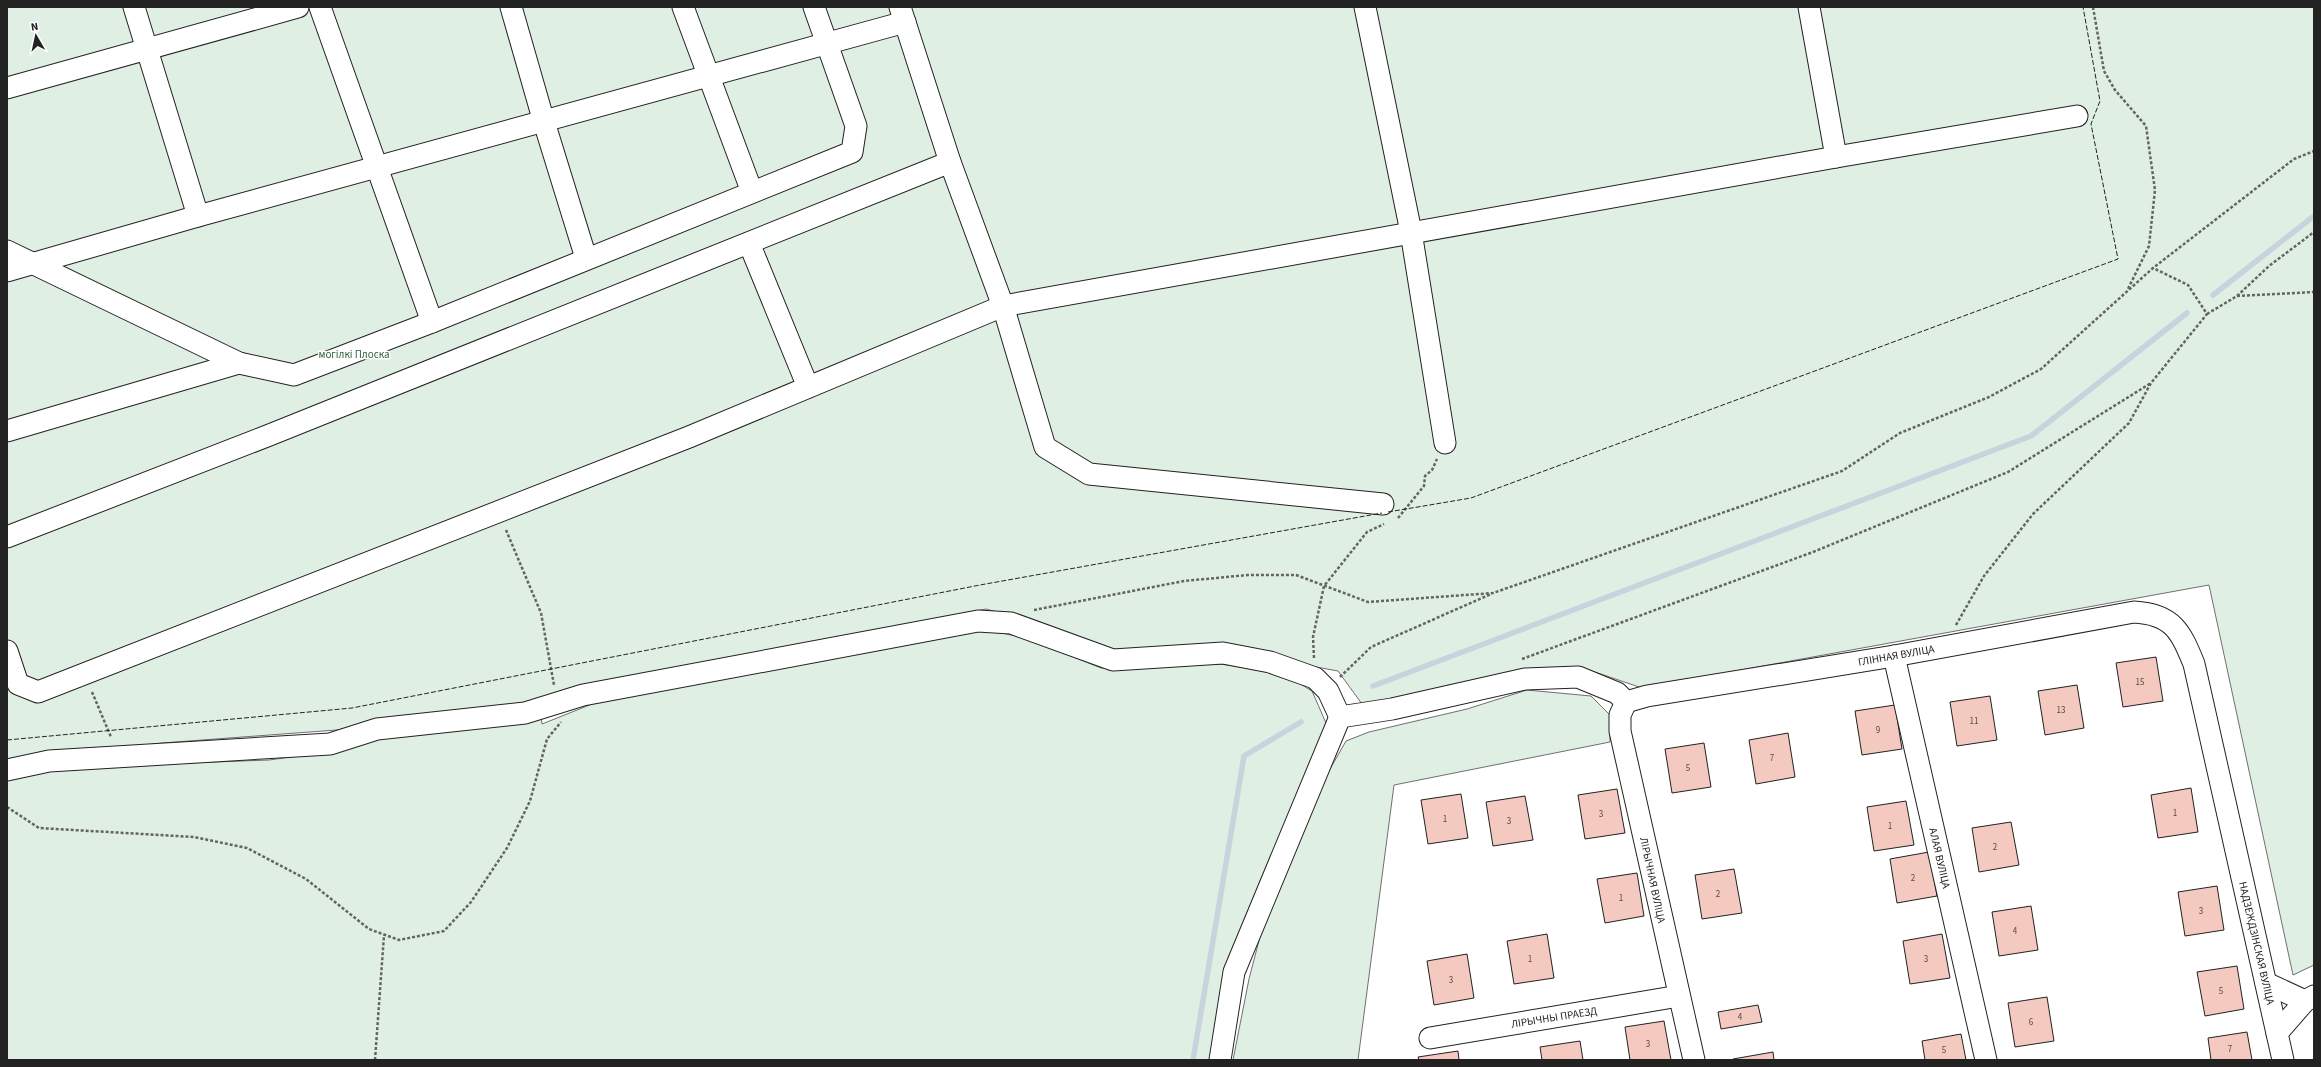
<svg xmlns="http://www.w3.org/2000/svg" width="2321" height="1067" viewBox="0 0 2321 1067" font-family="'Source Sans 3',sans-serif">
<rect width="100%" height="100%" fill="#fff"/>
<!-- green -->
<g fill="#e0efe3" stroke="#6f6f6f">
<path d="M7 7H2314V965L2293 975 2209 585 1642 688 1580 667 1362 704 1338 671 1300 664 1108 651 1039 623 986 609 601 682 539 698 542 724 602 700 978 628 1030 639 1101 668 1220 664 1282 673 1312 691 1326 723 1325 731 1210 1060H7V777L55 768 269 760 349 749 350 729 162 743 7 762Z"/>
<path d="M1527 690 1591 696 1610 715V742L1394 785 1358 1060H1233L1249 979 1262 929 1326 776 1346 741 1369 732 1467 709Z"/>
</g>
<g fill="none" stroke-linecap="round" stroke-linejoin="round">
<!-- stream -->
<g stroke="#c7d3dd" stroke-width="5.5">
<path d="M2213 295 2314 216"/>
<path d="M1373 686 2031 436 2187 313"/>
<path d="M1193 1060 1244 756 1301 722"/>
</g>
</g>
<!-- building -->
<g fill="#f3c9c0" stroke="#222">
<path d="M2156 657 2163 701 2123 707 2116 663Z"/>
<path d="M2077 685 2084 728 2045 735 2038 691Z"/>
<path d="M1990 696 1997 740 1957 746 1950 702Z"/>
<path d="M1895 705 1902 749 1862 755 1855 711Z"/>
<path d="M1788 733 1795 777 1756 784 1749 740Z"/>
<path d="M1704 743 1711 787 1672 793 1665 749Z"/>
<path d="M2191 788 2198 832 2158 838 2151 795Z"/>
<path d="M1617 789 1625 833 1585 839 1578 795Z"/>
<path d="M1461 794 1468 838 1428 844 1421 800Z"/>
<path d="M1525 796 1533 840 1493 846 1486 802Z"/>
<path d="M1906 801 1914 845 1874 851 1867 807Z"/>
<path d="M2011 822 2019 865 1979 872 1972 828Z"/>
<path d="M1929 852 1937 896 1897 903 1890 859Z"/>
<path d="M1734 869 1742 913 1702 919 1695 875Z"/>
<path d="M1637 873 1644 916 1605 923 1597 879Z"/>
<path d="M2217 886 2224 930 2185 936 2178 892Z"/>
<path d="M2031 906 2038 950 1999 956 1992 912Z"/>
<path d="M1547 934 1554 978 1514 984 1507 941Z"/>
<path d="M1942 934 1950 978 1910 984 1903 941Z"/>
<path d="M1467 954 1474 998 1434 1005 1427 961Z"/>
<path d="M2237 966 2244 1009 2205 1016 2197 972Z"/>
<path d="M2047 997 2054 1041 2015 1047 2008 1003Z"/>
<path d="M1758 1005 1762 1022 1721 1029 1718 1012Z"/>
<path d="M1664 1021 1671 1060H1630L1625 1027Z"/>
<path d="M2247 1032 2252 1060H2211L2208 1038Z"/>
<path d="M1961 1034 1966 1060H1925L1922 1041Z"/>
<path d="M1580 1041 1583 1060H1542L1540 1047Z"/>
<path d="M1458 1051 1459 1060H1419L1418 1057Z"/>
<path d="M1773 1052 1774 1060H1733V1059Z"/>
</g>
<g fill="none" stroke-linecap="round" stroke-linejoin="round">
<defs>
<g id="minor">
<path d="M134 7 198 216"/>
<path d="M320 7 432 322"/>
<path d="M511 7 544 122 586 258"/>
<path d="M683 7 752 192"/>
<path d="M900 7 950 162 1003 306 1836 157 2077 116"/>
<path d="M1365 7 1411 232 1445 443"/>
<path d="M1809 7 1836 157"/>
<path d="M7 88 298 7"/>
<path d="M749 243 808 387"/>
<path d="M7 251 239 363 294 375 432 322 852 152 856 126 814 7"/>
<path d="M7 271 198 216 905 22"/>
<path d="M7 431 239 363"/>
<path d="M7 537 267 436 950 162"/>
<path d="M7 651 18 684 38 692 689 437 1003 306 1045 447 1089 474 1383 504"/>
<path d="M1894 656 1986 1060"/>
<path d="M1626 702 1647 696 1894 656 2134 612C2173 614 2181 632 2194 664L2283 1060"/>
<path d="M1626 702 1620 715V731L1694 1060"/>
<path d="M7 770 49 761 330 744 377 729 525 713 583 695 978 621 1011 623 1113 660 1223 653 1270 662 1315 678 1328 691 1340 717 1392 709 1525 679 1578 677 1617 693 1626 702"/>
<path d="M2266 983 2305 1001"/>
<path d="M2277 1033 2305 1001 2314 996"/>
<path d="M1430 1038 1679 996"/>
<path d="M1220 1060 1234 972 1340 717"/>
</g>
</defs>
<!-- minor casing -->
<use href="#minor" stroke="#222" stroke-width="23"/>
<!-- path -->
<g stroke="#646464" stroke-width="2.5" stroke-dasharray="3 2" stroke-linecap="butt">
<path d="M2093 7 2104 71 2115 90 2146 126 2155 190 2149 246 2128 289"/>
<path d="M2237 296 2314 292"/>
<path d="M2207 314 2237 296 2269 266 2314 232"/>
<path d="M1398 518 1424 486 1425 476 1432 470 1437 459"/>
<path d="M506 530 541 613 554 685"/>
<path d="M1034 610 1184 581 1248 575H1296L1368 602 1493 593 1842 471 1900 433 1989 397 2041 369 2153 268 2294 159 2314 151"/>
<path d="M1956 625 1984 576 2033 514 2129 423 2151 383 2207 314 2188 285 2153 268"/>
<path d="M1314 658 1313 637 1324 586 1367 532 1384 524"/>
<path d="M1522 659 1813 552 2008 472 2151 383"/>
<path d="M1340 677 1371 647 1491 594"/>
<path d="M92 692 111 737"/>
<path d="M7 807 39 828 194 837 247 848 306 879 369 929 399 940 444 931 471 902 507 848 530 801 547 739 561 722"/>
<path d="M375 1060 384 935"/>
</g>
<!-- minor -->
<use href="#minor" stroke="#fff" stroke-width="21"/>
<!-- fence -->
<g stroke="#222" stroke-width="1" stroke-dasharray="5 2" stroke-linecap="butt">
<path d="M1388 512 1471 498 2118 259 2091 124 2100 101 2083 7"/>
<path d="M7 740 352 708 980 585 1382 513"/>
</g>
</g>
<g text-anchor="middle" stroke-width="3" stroke-linejoin="round" paint-order="stroke">
<!-- number labels -->
<g font-size="9" fill="#564c4a">
<text x="2140" y="685">15</text>
<text x="2061" y="713">13</text>
<text x="1974" y="724">11</text>
<text x="1878" y="733">9</text>
<text x="1772" y="761">7</text>
<text x="1688" y="771">5</text>
<text x="2175" y="816">1</text>
<text x="1601" y="817">3</text>
<text x="1445" y="822">1</text>
<text x="1509" y="824">3</text>
<text x="1890" y="829">1</text>
<text x="1995" y="850">2</text>
<text x="1913" y="881">2</text>
<text x="1718" y="897">2</text>
<text x="1621" y="901">1</text>
<text x="2201" y="914">3</text>
<text x="2015" y="934">4</text>
<text x="1530" y="962">1</text>
<text x="1926" y="962">3</text>
<text x="1451" y="983">3</text>
<text x="2221" y="994">5</text>
<text x="1740" y="1020">4</text>
<text x="2031" y="1025">6</text>
<text x="1648" y="1047">3</text>
<text x="2230" y="1052">7</text>
<text x="1944" y="1053">5</text>
</g>
<!-- park labels -->
<g font-size="11" fill="#2f5e38" stroke="#fff">
<text x="354" y="358">могілкі Плоска</text>
</g>
<!-- street labels -->
<g font-size="11" fill="#222" stroke="#fff">
<text transform="translate(1896 655) rotate(-10)" y="4">ГЛІННАЯ ВУЛІЦА</text>
<text transform="translate(1940 858) rotate(77)" y="4">АЛАЯ ВУЛІЦА</text>
<text transform="translate(1653 880) rotate(78)" y="4">ЛІРЫЧНАЯ ВУЛІЦА</text>
<text transform="translate(2257 943) rotate(77)" y="4">НАДЗЕЖДЗІНСКАЯ ВУЛІЦА</text>
<text transform="translate(1554 1017) rotate(-9)" y="4">ЛІРЫЧНЫ ПРАЕЗД</text>
</g>
</g>
<!-- border -->
<rect width="2321" height="1067" fill="none" stroke="#222222" stroke-width="16"/>
<!-- north arrow -->
<g transform="translate(36 36) rotate(351)" stroke="#ffffff" stroke-width="3" paint-order="stroke">
<path d="M0-3L7 15L0 10L-7 15Z" fill="#222222"/>
<text y="-6" font-size="11" font-weight="bold" text-anchor="middle" fill="#222222">N</text>
</g>
</svg>
